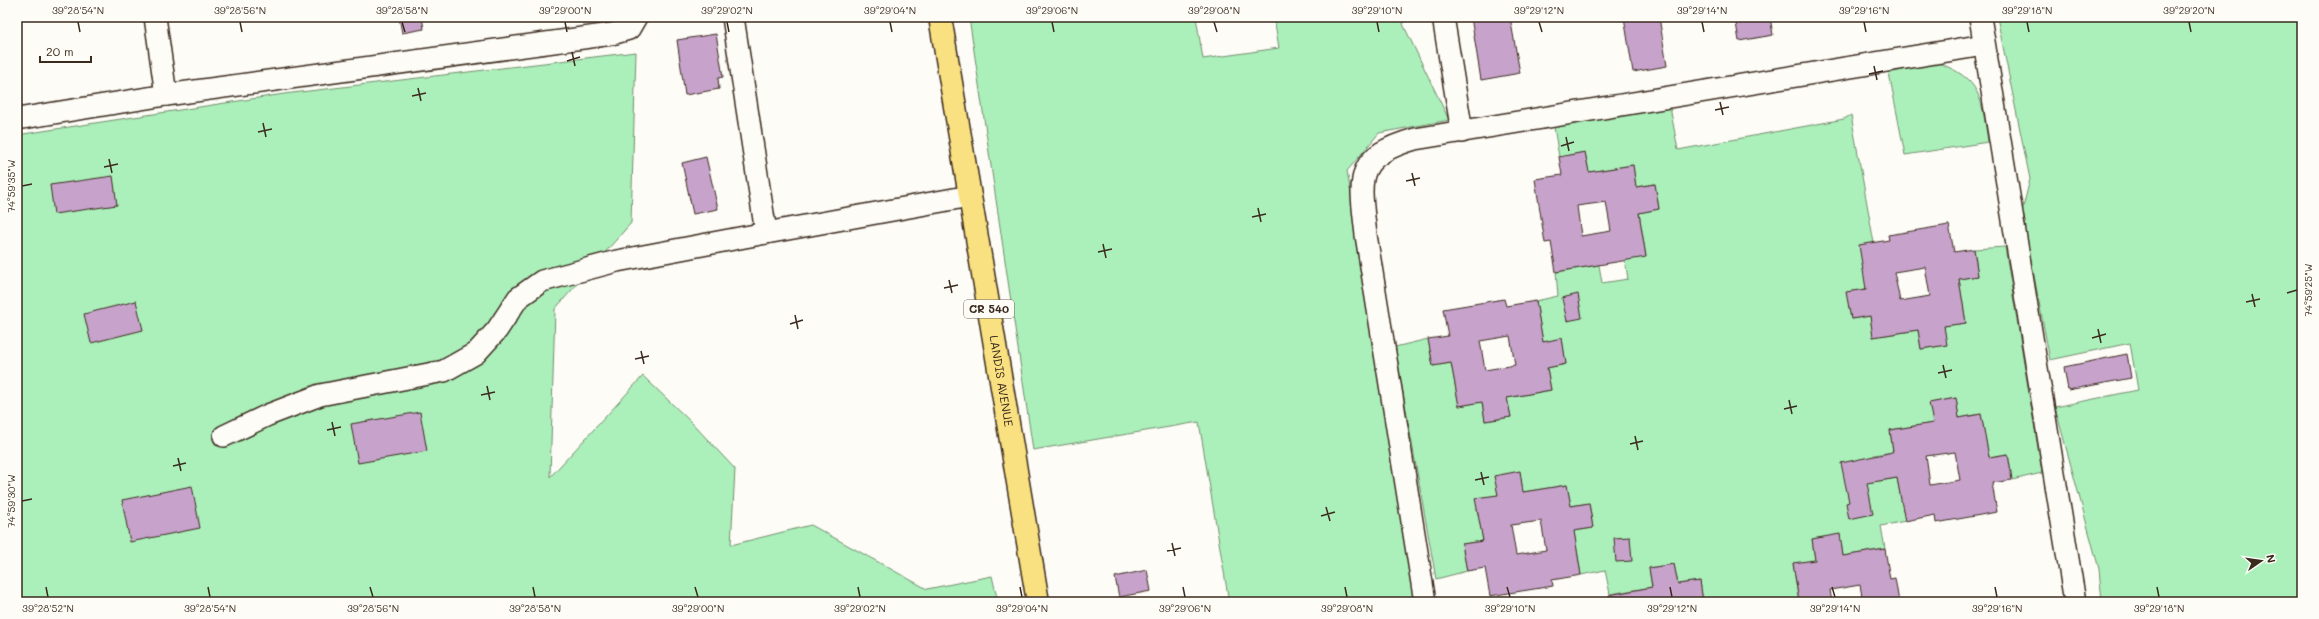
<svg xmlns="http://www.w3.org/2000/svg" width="2319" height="619" viewBox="0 0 2319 619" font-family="Mali,sans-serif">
<rect width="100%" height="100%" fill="#fdfcf7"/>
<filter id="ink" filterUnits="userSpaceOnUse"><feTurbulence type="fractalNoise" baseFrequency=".025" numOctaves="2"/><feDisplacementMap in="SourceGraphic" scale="8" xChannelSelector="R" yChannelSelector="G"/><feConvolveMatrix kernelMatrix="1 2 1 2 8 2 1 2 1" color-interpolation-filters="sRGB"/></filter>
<g filter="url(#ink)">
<!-- green -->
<g fill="#abf0bb" stroke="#738d6c">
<path d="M969 17H1196L1203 59 1279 48 1274 17H1406L1403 24 1449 120 1379 133 1347 171 1421 602H1229L1199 422 1033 450Z"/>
<path d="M1997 17H2302V602H2102L2099 569 2055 407 2138 390 2130 343 2050 360 2022 212 2030 179Z"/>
<path d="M636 52 631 223 555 309 550 477 643 376 693 424 735 469 731 545 811 525 927 589 992 576 998 602H17V135L284 94Z"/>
<path d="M1936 62C1982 79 1981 97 1988 142L1905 155 1889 73Z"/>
<path d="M1670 107 1678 150 1844 119 1851 115 1874 243 1866 289 1847 292 1851 319 1870 316 1873 337 1918 330 1921 349 1946 345 1944 326 1966 323 1959 279 1978 276 1974 249 2005 247 2042 473 2012 480 2008 454 1989 457 1981 414 1959 418 1956 398 1930 403 1933 423 1890 430 1893 452 1874 455 1879 481 1897 478 1905 521 1881 526 1885 549 1843 556 1840 535 1812 539 1815 560 1793 564 1799 602H1703L1700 581 1678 584 1674 564 1649 568 1652 587 1610 594 1605 570 1581 575 1574 531 1593 528 1589 503 1571 506 1567 485 1523 492 1520 472 1495 476 1498 495 1476 499 1483 541 1462 544 1467 571 1436 579 1395 347 1428 339 1433 366 1451 363 1459 406 1482 402 1485 421 1511 417 1507 398 1551 390 1547 368 1566 364 1562 339 1543 342 1536 301 1558 296 1556 272 1599 265 1602 283 1628 279 1625 260 1646 256 1639 213 1659 209 1655 184 1636 187 1633 165 1589 172 1585 152 1559 157 1554 127Z"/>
</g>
<!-- building -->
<g fill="#c7a3cc" stroke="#3b2a1e" fill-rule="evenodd">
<path d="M399 17H422L424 29 402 33Z"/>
<path d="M1471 17H1510L1520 73 1481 80Z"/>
<path d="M1624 17H1659L1667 66 1633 72Z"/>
<path d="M1735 17H1770L1773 35 1739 41Z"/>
<path d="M716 34 723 77 718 78 719 89 685 95 677 40Z"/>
<path d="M1585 152 1589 172 1633 165 1636 187 1655 184 1659 209 1639 213 1646 257 1556 272 1551 242 1545 243 1535 179 1562 175 1559 157ZM1606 202 1611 231 1581 236 1577 206Z"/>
<path d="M706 157 718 209 693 214 682 163Z"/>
<path d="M113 176 117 205 54 214 50 185Z"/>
<path d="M1949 225 1954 252 1974 249 1978 276 1959 279 1966 323 1944 326 1947 345 1921 349 1918 330 1873 337 1870 316 1851 319 1846 292 1866 289 1859 245 1889 240 1888 235ZM1925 267 1930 296 1900 301 1894 272Z"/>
<path d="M1578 294 1582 318 1567 321 1562 298Z"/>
<path d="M1504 299 1506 306 1536 301 1543 342 1562 338 1566 364 1547 368 1551 390 1507 398 1511 417 1485 421 1482 402 1459 406 1451 363 1433 366 1428 339 1448 336 1443 309ZM1510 336 1515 365 1485 370 1480 341Z"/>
<path d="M136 301 143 330 91 343 84 314Z"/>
<path d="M2127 354 2131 378 2068 390 2064 367Z"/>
<path d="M1956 398 1959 418 1981 414 1989 457 2008 454 2012 480 1992 483 1997 512 1936 523 1935 515 1905 521 1897 478 1867 483 1873 514 1849 519 1846 503 1849 502 1841 463 1893 452 1890 430 1933 423 1929 403ZM1955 452 1960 480 1930 485 1926 456Z"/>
<path d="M420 412 427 451 358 463 351 424Z"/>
<path d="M1520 471 1523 492 1567 485 1571 506 1589 503 1593 528 1574 531 1581 575 1552 580 1553 586 1490 596 1485 568 1467 571 1462 544 1483 541 1475 498 1498 495 1494 476ZM1541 521 1546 550 1516 555 1511 525Z"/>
<path d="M192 486 200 528 130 542 122 500Z"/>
<path d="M1840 534 1843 556 1885 549 1890 579 1895 578 1899 602H1863L1860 585 1830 590 1832 602H1799L1793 563 1815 560 1812 539Z"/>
<path d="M1630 537 1632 561 1616 562 1614 538Z"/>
<path d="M1674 564 1678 584 1700 581 1703 602H1610L1609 595 1652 587 1649 568Z"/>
<path d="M1147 570 1151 591 1119 597 1115 577Z"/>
</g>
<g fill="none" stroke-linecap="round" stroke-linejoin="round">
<defs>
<g id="minor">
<path d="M155 17 166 95"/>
<path d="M733 17 766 233 970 196"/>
<path d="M1443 17 1462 132"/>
<path d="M1980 17 2075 602"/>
<path d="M17 119 166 95 612 34 629 29 636 17"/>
<path d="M224 436 268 415 320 395 444 371 476 353 497 330 518 298 542 281 617 261 766 233"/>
<path d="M1425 602 1366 235C1360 179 1352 157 1415 139L1984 45"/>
</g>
<g id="primary">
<path id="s1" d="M940 17 1038 602"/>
</g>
</defs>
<!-- minor casing -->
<use href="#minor" stroke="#3b2a1e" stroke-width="24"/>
<!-- primary casing -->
<use href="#primary" stroke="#3b2a1e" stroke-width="25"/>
<!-- minor -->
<use href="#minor" stroke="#fdfcf7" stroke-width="21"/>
<!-- primary -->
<use href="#primary" stroke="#f9e181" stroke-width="22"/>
</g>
</g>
<!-- ticks -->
<path fill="none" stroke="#3b2a1e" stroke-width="1.5" d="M78 22 80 32M240 22 242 32M402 22 405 32M565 22 567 32M727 22 729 32M890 22 892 32M1052 22 1054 32M1214 22 1217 32M1377 22 1379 32M1539 22 1542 32M1702 22 1704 32M1864 22 1866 32M2027 22 2029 32M2189 22 2191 32M572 52 575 66M567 61 580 57M1874 66 1877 80M1869 74 1883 71M418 88 421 101M412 96 426 93M1720 102 1723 115M1715 110 1729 107M263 123 266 137M258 132 272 129M1566 137 1569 151M1561 146 1574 142M109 159 112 173M104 167 118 164M1412 173 1415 186M1406 181 1420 178M22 186 32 184M1258 208 1261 222M1252 217 1266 214M1103 244 1106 258M1098 252 1112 249M949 280 952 293M944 288 958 285M2287 293 2297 290M2252 294 2255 307M2246 302 2260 299M795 315 798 329M790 324 803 320M2098 329 2101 343M2092 338 2106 334M641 351 644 364M635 359 649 356M1943 365 1946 378M1938 373 1952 370M487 386 490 400M481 395 495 392M1789 400 1792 414M1784 409 1797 406M332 422 335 436M327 430 341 427M1635 436 1638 450M1630 444 1643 441M178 458 181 471M173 466 186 463M1481 472 1484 485M1475 480 1489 477M22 501 32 499M1326 507 1330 521M1321 516 1335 512M1172 543 1175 556M1167 551 1181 548M46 587 48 597M208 587 210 597M370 587 373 597M533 587 535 597M695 587 698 597M858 587 860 597M1020 587 1022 597M1183 587 1185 597M1345 587 1347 597M1507 587 1510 597M1670 587 1672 597M1832 587 1835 597M1995 587 1997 597M2157 587 2159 597"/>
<g text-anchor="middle" stroke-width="4" stroke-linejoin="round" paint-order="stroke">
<!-- shield labels -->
<rect fill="#fdfcf7" stroke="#75695f" stroke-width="1" x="964" y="300" width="50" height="18" rx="3"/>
<g font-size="11" font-weight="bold" fill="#3b2a1e">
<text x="989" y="313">CR 540</text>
</g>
<!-- street labels -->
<g font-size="12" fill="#3b2a1e" stroke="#fdfcf7">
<text dy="4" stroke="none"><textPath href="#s1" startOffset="369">LANDIS AVENUE</textPath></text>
</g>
</g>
<!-- margin -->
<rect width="2319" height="619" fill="none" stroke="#fdfcf7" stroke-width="44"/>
<!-- north arrow -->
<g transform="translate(2261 561) rotate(77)" stroke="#fdfcf7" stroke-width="3" paint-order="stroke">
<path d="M0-3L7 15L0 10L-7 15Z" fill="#3b2a1e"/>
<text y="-6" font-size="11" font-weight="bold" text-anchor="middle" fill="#3b2a1e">N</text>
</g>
<!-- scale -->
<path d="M40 56v6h51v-6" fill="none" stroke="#3b2a1e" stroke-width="2"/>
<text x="46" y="56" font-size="12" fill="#3b2a1e" stroke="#fdfcf7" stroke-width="3" paint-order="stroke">20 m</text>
<rect x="22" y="22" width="2275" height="575" fill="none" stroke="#3b2a1e" stroke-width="1.5"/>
<g font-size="10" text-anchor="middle" fill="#3b2a1e">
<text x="78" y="14">39°28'54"N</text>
<text x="240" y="14">39°28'56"N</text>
<text x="402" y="14">39°28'58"N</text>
<text x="565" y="14">39°29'00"N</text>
<text x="727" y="14">39°29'02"N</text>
<text x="890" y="14">39°29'04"N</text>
<text x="1052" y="14">39°29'06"N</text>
<text x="1214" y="14">39°29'08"N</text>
<text x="1377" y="14">39°29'10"N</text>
<text x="1539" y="14">39°29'12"N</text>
<text x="1702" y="14">39°29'14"N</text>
<text x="1864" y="14">39°29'16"N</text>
<text x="2027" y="14">39°29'18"N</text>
<text x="2189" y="14">39°29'20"N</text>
<text transform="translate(11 186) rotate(-90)" y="4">74°59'35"W</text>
<text transform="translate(2308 290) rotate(-90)" y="4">74°59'25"W</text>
<text transform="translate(11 501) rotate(-90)" y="4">74°59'30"W</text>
<text x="48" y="612">39°28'52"N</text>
<text x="210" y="612">39°28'54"N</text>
<text x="373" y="612">39°28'56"N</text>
<text x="535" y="612">39°28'58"N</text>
<text x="698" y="612">39°29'00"N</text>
<text x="860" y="612">39°29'02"N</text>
<text x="1022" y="612">39°29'04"N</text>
<text x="1185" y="612">39°29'06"N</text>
<text x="1347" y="612">39°29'08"N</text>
<text x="1510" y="612">39°29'10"N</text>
<text x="1672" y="612">39°29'12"N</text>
<text x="1835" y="612">39°29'14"N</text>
<text x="1997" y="612">39°29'16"N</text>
<text x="2159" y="612">39°29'18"N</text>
</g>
</svg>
